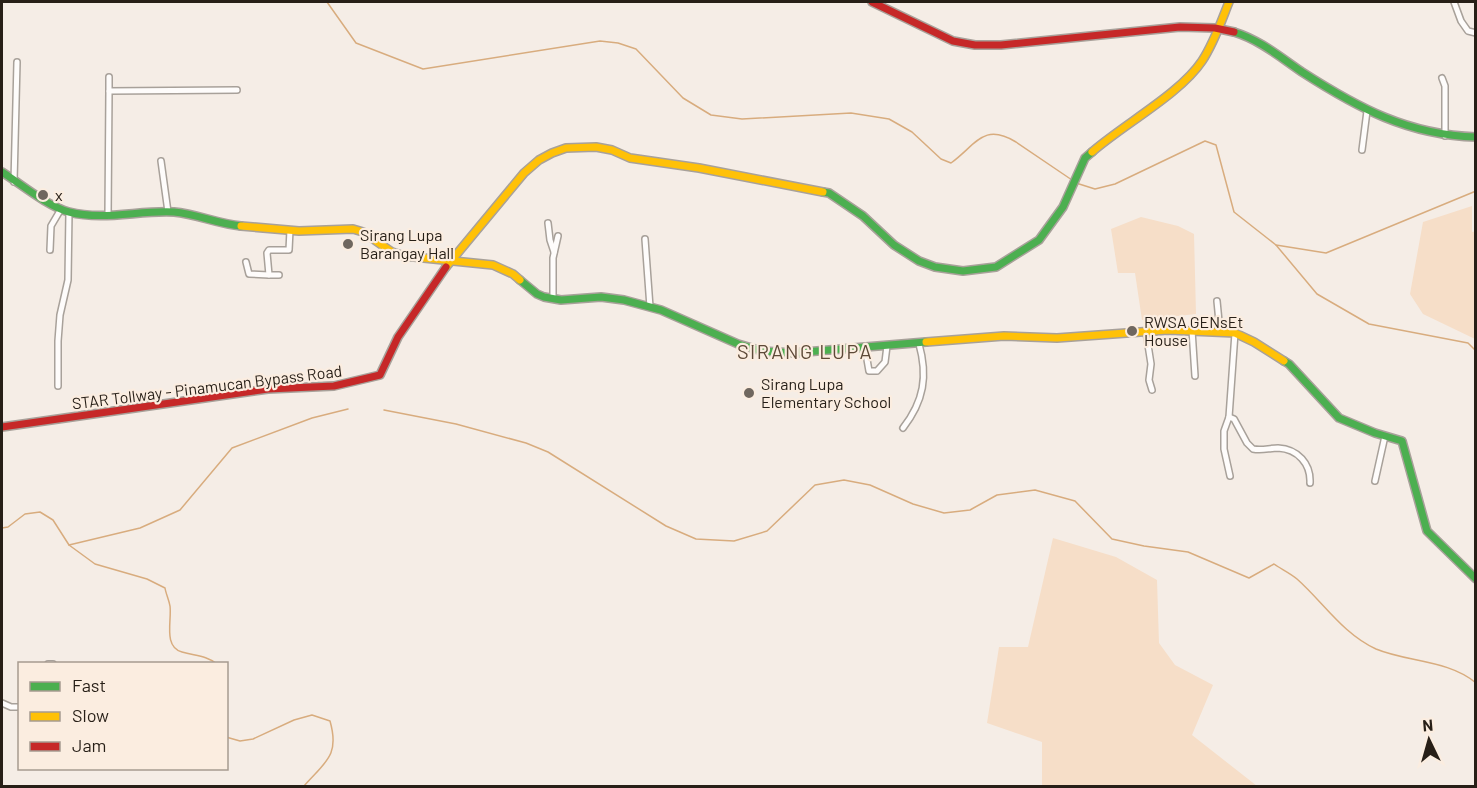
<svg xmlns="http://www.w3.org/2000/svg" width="1477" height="788" viewBox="0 0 1477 788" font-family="Barlow,sans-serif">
<rect width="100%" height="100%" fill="#f5ede6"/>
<!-- green -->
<g fill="#f6dec8">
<path d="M1472 206V232L1476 231 1475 339 1423 314 1410 294 1423 222Z"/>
<path d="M1141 217 1178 226 1194 234 1196 314 1142 320 1135 273H1118L1111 229Z"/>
<path d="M1053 538 1116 557 1157 580 1159 643 1175 665 1213 685 1192 735 1257 786H1042V742L987 723 999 647H1028Z"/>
</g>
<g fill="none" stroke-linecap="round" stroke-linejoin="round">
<!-- stream -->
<g stroke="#d8ac7e" stroke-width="1.5">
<path d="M327 2 356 43 423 69 600 41 618 43 636 49 683 98 711 115 742 119 851 113 889 119 912 132 941 159 951 163C976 145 983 122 1016 142L1072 180"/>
<path d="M1076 183 1095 189 1115 184 1205 141 1216 145 1234 212 1276 245 1326 253 1476 191"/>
<path d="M1276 245 1317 294 1369 324 1468 343 1476 351"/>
<path d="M384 410 456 424 526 443 548 452 666 526 696 539 734 541 767 531 815 485 844 480 870 485 913 504 944 513 970 510 997 495 1035 490 1075 501 1112 539 1144 546 1188 552 1249 578 1274 564C1281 569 1290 573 1297 579 1323 602 1343 634 1376 649 1407 662 1449 660 1476 683"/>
<path d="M2 528 8 527 25 514 40 512 53 520 69 545 95 564 147 579 165 588C166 594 169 600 170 606 172 620 163 647 182 652 195 656 206 655 217 664"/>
<path d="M69 545 140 528 180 510 232 448 312 418 348 409"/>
<path d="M226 737 240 741 253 739 294 720 312 715 330 721C340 756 325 762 304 786"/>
</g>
<defs>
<g id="street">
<path d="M1454 2 1461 21 1468 31 1476 33"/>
<path d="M1442 78 1445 86V136"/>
<path d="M109 91V77"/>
<path d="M1362 150 1367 111"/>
<path d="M161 161 168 212"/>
<path d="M14 182 17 62"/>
<path d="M108 216 109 91 237 90"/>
<path d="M548 223 550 240 554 252"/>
<path d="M645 239 650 307"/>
<path d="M50 250 51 226 61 209"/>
<path d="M246 262 249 274 269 275"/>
<path d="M279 275H269L267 253 269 250H289L290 230"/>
<path d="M553 299V258L558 236"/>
<path d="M1217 301 1220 332"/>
<path d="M1192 330 1195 376"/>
<path d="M1146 332 1151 364 1149 380 1152 390"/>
<path d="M865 348 869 371H877L885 362 887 346"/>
<path d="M58 386V341L60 315 68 280 69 212"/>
<path d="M1229 417 1234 419 1247 443 1253 449C1262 451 1269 448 1278 448 1298 449 1311 464 1310 483"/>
<path d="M903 428C924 401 928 376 919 344"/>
<path d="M1230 476 1224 449V431L1229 417 1235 333"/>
<path d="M1375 481 1385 436"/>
<path d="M48 664H53"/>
<path d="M2 703 11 707H20"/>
</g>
<g id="fast">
<path d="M1234 32C1260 40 1280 57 1302 72 1358 108 1408 135 1476 137"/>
<path d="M2 172C21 184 47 206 69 212 104 221 139 210 174 212 197 214 218 224 241 226"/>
<path d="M823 192 829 193 863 216 894 245 919 261 935 267 963 271 996 267 1039 240 1063 207 1085 158 1092 152"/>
<path d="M520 280 537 294 544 297 561 300 601 297 624 300 661 310 738 344 762 351 793 353 926 342"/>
<path d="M1284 361 1289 364 1339 418 1375 433 1402 441 1427 531 1476 579"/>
</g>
<g id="slow">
<path d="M1092 152C1124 124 1180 94 1202 61 1214 43 1221 22 1229 2"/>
<path d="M241 226 299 231 353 229 363 232 392 252 404 256 493 265 513 274 520 280"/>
<path d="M446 267 524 173 539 160 552 153 566 148 596 147 612 150 630 158 699 168 823 192"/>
<path d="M926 342 1004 336 1057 338 1168 330 1235 333 1254 342 1284 361"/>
</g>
<g id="jam">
<path d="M872 2 953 41 975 45H1001L1180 27 1215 28 1234 32"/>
<path d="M2 427 268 389 334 386 380 375 398 337 446 267"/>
</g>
</defs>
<!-- street casing -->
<use href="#street" stroke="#a8a19a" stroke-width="8"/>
<!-- fast casing -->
<use href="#fast" stroke="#a8a19a" stroke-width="10"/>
<!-- slow casing -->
<use href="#slow" stroke="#a8a19a" stroke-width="10"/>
<!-- jam casing -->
<use href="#jam" stroke="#a8a19a" stroke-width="10"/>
<!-- street -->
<use href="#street" stroke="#fefcfb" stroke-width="5"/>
<!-- fast -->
<use href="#fast" stroke="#4caf50" stroke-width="7"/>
<!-- slow -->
<use href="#slow" stroke="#ffc107" stroke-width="7"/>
<!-- jam -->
<use href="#jam" stroke="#c62828" stroke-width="7"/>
</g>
<!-- markers -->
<g fill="#6f675f" stroke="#fbede0" stroke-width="2">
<circle cx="43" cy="195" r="6"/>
<circle cx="348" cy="244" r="6"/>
<circle cx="1132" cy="331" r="6"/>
<circle cx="749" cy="393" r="6"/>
</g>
<g text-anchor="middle" stroke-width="4.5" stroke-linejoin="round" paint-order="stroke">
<!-- poi labels -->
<g font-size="16" fill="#271f17" stroke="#fbede0" text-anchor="start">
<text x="55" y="201">x</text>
<text x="360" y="241">Sirang Lupa<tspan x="360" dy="18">Barangay Hall</tspan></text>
<text x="1144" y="328">RWSA GENsEt<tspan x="1144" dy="18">House</tspan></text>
<text x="761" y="390">Sirang Lupa<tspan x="761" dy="18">Elementary School</tspan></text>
</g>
<!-- street labels -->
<g font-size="16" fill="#271f17" stroke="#fbede0">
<text transform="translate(207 387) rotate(-7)" y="6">STAR Tollway - Pinamucan Bypass Road</text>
</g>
<!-- quarter labels -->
<g font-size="20" letter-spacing="1.5" fill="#5d4937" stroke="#fbede0">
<text x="805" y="359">SIRANG LUPA</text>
</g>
</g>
<!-- border -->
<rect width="1477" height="788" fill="none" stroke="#271f17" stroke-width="6"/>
<!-- legend -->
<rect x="18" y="662" width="210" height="108" fill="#fbede0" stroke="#a69b90" stroke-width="1.5"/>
<rect x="30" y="682" width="30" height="9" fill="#4caf50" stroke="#a69b90" stroke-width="1.5"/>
<text x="72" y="692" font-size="18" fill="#271f17">Fast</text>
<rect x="30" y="712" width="30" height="9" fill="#ffc107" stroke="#a69b90" stroke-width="1.5"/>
<text x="72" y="722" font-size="18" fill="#271f17">Slow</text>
<rect x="30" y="742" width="30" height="9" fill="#c62828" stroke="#a69b90" stroke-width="1.5"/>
<text x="72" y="752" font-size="18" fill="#271f17">Jam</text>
<!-- north arrow -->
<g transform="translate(1429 740) rotate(355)" stroke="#fbede0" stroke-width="4.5" paint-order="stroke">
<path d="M0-4.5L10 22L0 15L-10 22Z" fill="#271f17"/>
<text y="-9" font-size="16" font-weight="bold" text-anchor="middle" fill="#271f17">N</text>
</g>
</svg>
